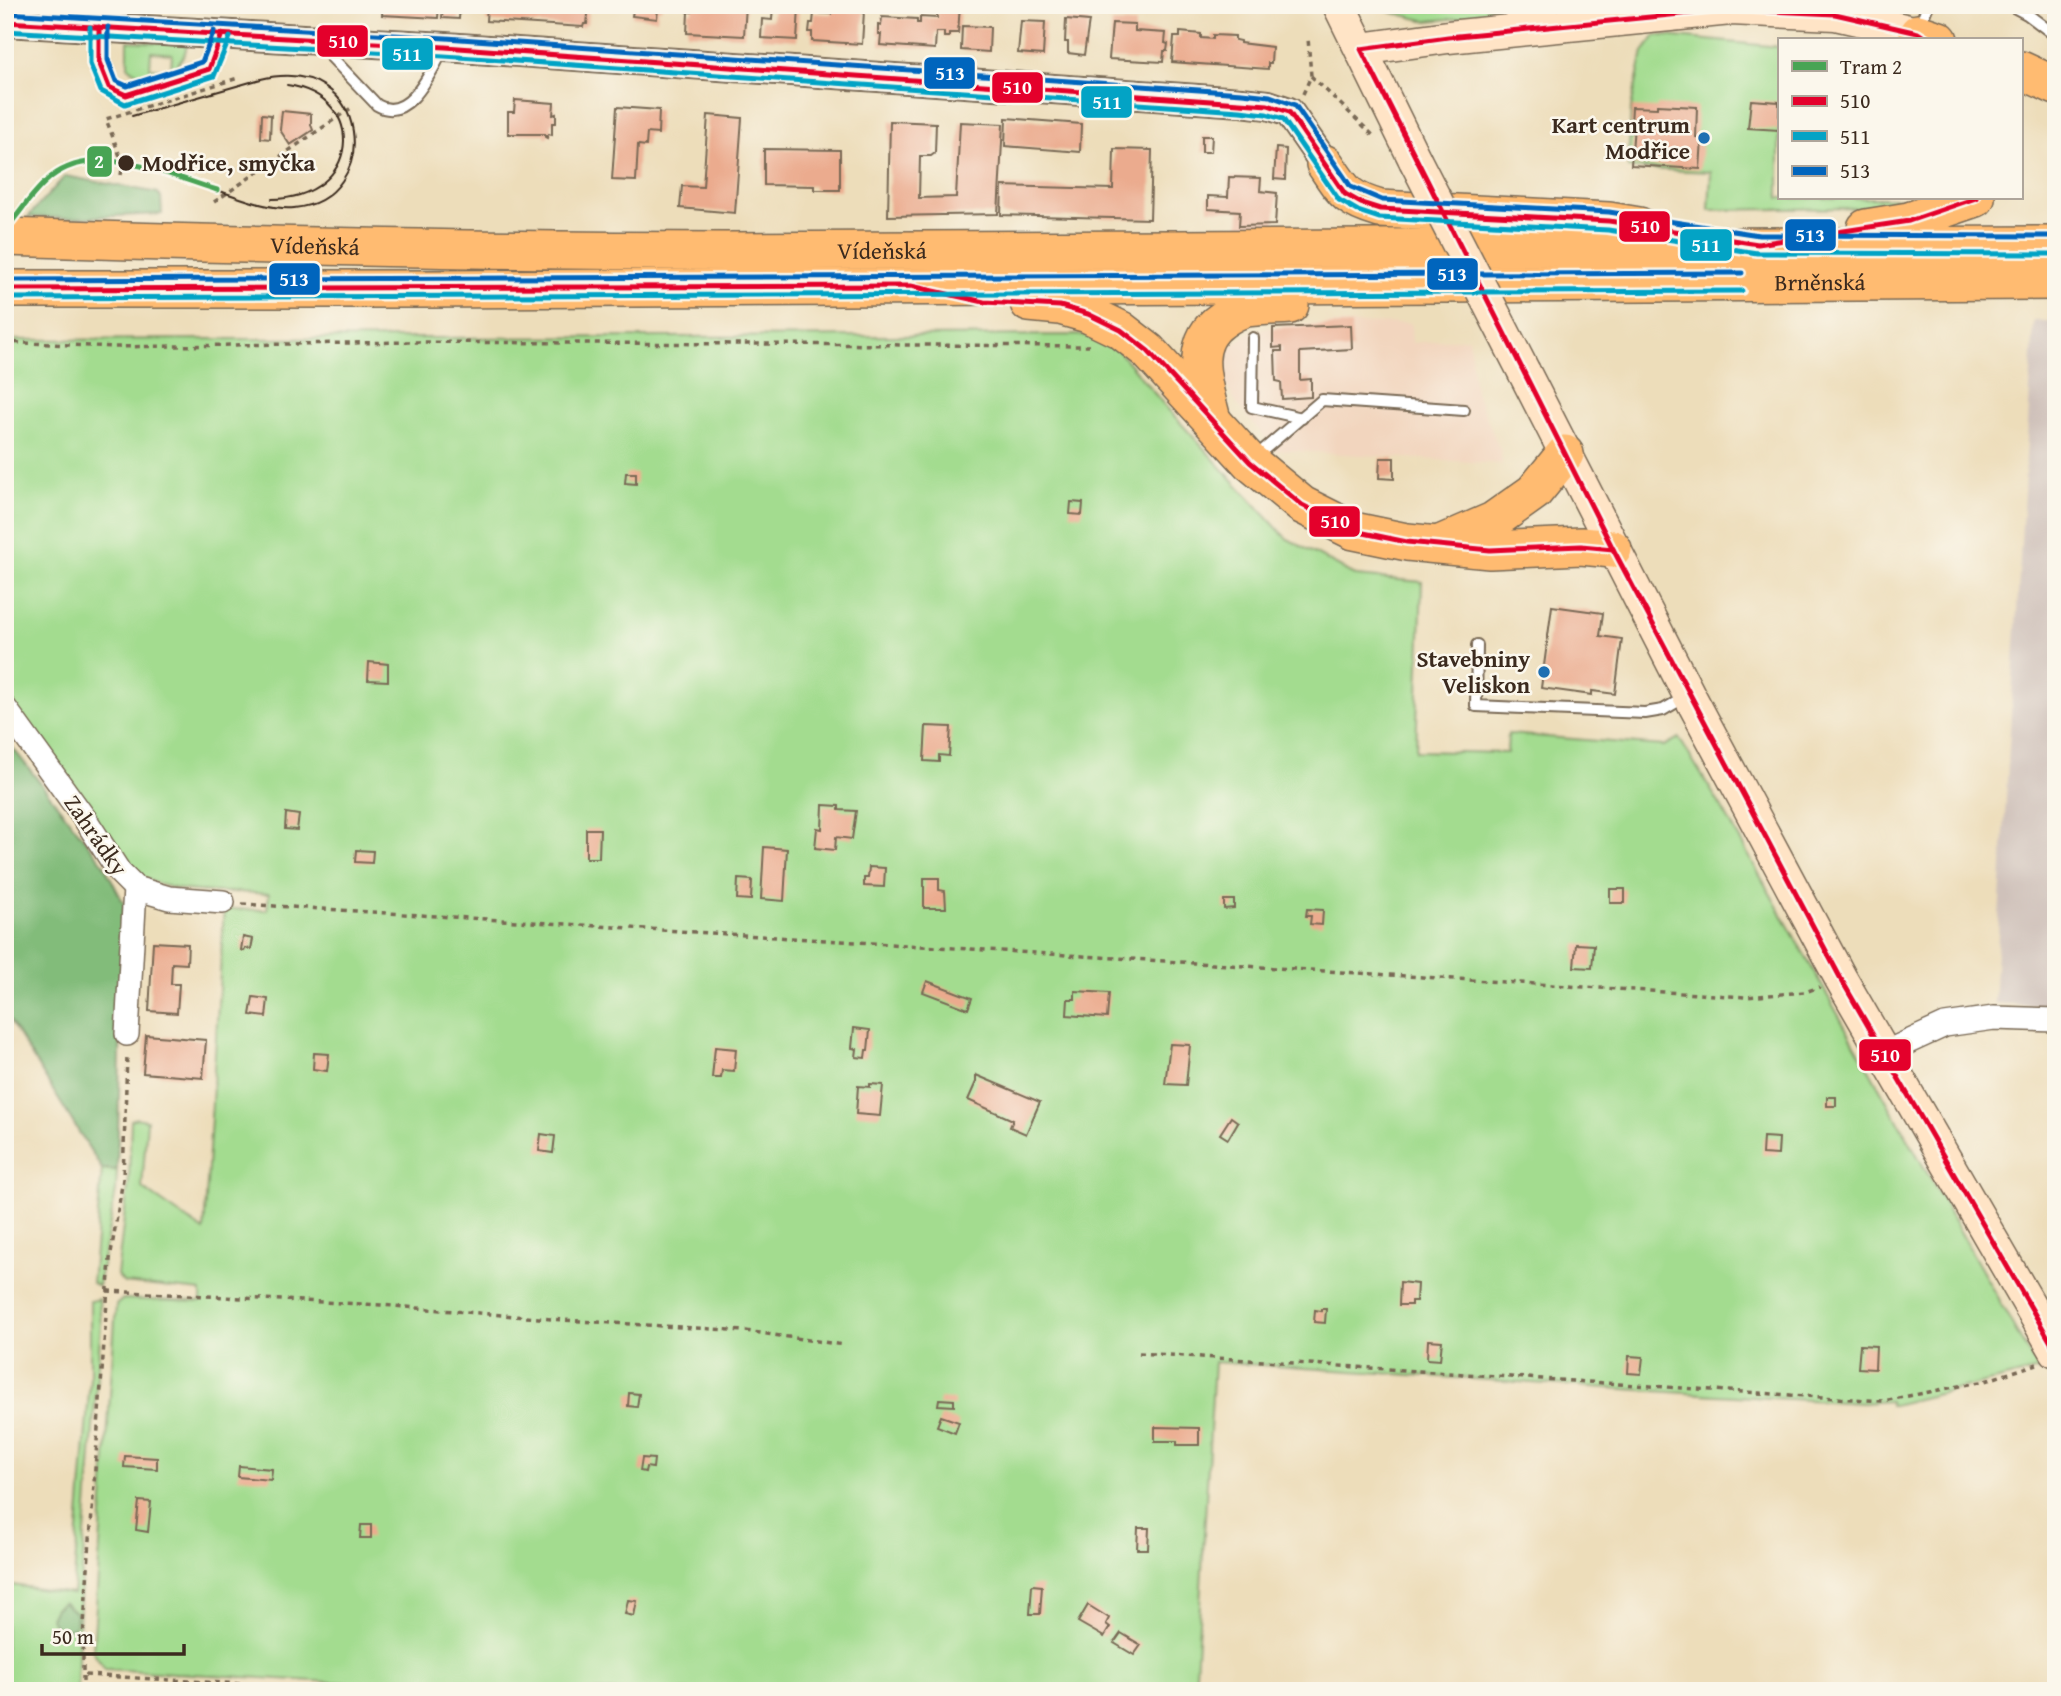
<svg xmlns="http://www.w3.org/2000/svg" width="2061" height="1696" viewBox="0 0 2061 1696" font-family="'Gentium Book Plus',serif">
<rect width="100%" height="100%" fill="#fbf7ec"/>
<filter id="ink" filterUnits="userSpaceOnUse"><feTurbulence type="fractalNoise" baseFrequency=".0143" numOctaves="2"/><feDisplacementMap in="SourceGraphic" scale="14" xChannelSelector="R" yChannelSelector="G"/><feConvolveMatrix kernelMatrix="1 2 1 2 8 2 1 2 1" color-interpolation-filters="sRGB"/></filter>
<filter id="wash" filterUnits="userSpaceOnUse"><feTurbulence type="fractalNoise" baseFrequency=".00686" numOctaves="4" result="noise"/><feDisplacementMap in="SourceGraphic" scale="28" xChannelSelector="R" yChannelSelector="G"/><feGaussianBlur stdDeviation="1.57" result="paint"/><feColorMatrix in="noise" values="0 0 0 0 0 0 0 0 0 0 0 0 0 0 0 0 0 1.4 0 .05"/><feComposite in="paint" operator="in"/></filter>
<g filter="url(#wash)">
<rect width="100%" height="100%" fill="#edddba"/>
<!-- built -->
<path fill="#f2d5be" d="M1411 323 1412 343 1469 338 1475 391 1501 452 1502 464 1280 450 1278 452 1238 406 1223 380 1227 350 1251 331 1285 325Z"/>
<!-- industrial -->
<path fill="#cfc1ba" d="M2034 321H2056V1007L1994 1003Z"/>
<!-- green -->
<g fill="#a3dc8f" stroke="#6f8356" stroke-width="2" fill-rule="evenodd">
<path d="M1377 5H1601L1427 21 1390 12Z"/>
<path d="M1656 35 1779 47V198H1907L1861 208 1709 210 1711 172 1628 168 1631 108 1643 52Z"/>
<path d="M128 41 187 44 185 53 173 71 140 74 131 70 128 66ZM151 52 172 54 171 70 150 68Z"/>
<path d="M1105 335 1166 407 1286 538 1356 576 1422 582 1416 751 1507 753 1508 734 1664 746 1679 738 1722 808 2038 1370 1893 1405H1890V1401L1862 1403 1716 1395 1214 1362 1195 1691H489L105 1669 93 1651 116 1305 123 1299 201 1302V1291L124 1283 117 1275 129 1179 131 1120 136 1118 147 1120 142 1188 204 1231 224 909 267 910 269 894C215 888 174 901 126 867L5 700V340Z"/>
<path d="M102 1169 117 1170 116 1191 98 1286 92 1283Z"/>
<path d="M99 1299 101 1324 80 1598 77 1691H5V1584L73 1594 90 1378V1301Z"/>
</g>
<!-- forest -->
<g fill="#82bc7a" stroke="#5e734c" stroke-width="2">
<path d="M65 176 158 193 161 198 162 214 67 218 28 217Z"/>
<path d="M5 738 103 863 124 904 117 1170 102 1169 5 1013Z"/>
<path d="M63 1602 76 1613 75 1628 59 1631 50 1618 55 1608Z"/>
</g>
<g id="blocks">
<!-- building -->
<g fill="#ebab8e">
<path d="M383 5H439L438 18 382 15Z"/>
<path d="M443 5H460L459 19 442 18Z"/>
<path d="M487 5H589L587 24H584L583 27 486 21Z"/>
<path d="M634 5H662L661 9H658L657 19 632 16Z"/>
<path d="M692 5H746L744 36 687 33 688 12H692Z"/>
<path d="M773 5H791V7L799 8 797 40 761 38 762 19 772 20Z"/>
<path d="M832 5H841L839 12 864 11 862 44 812 41V32H809L810 23H813L814 13 831 14Z"/>
<path d="M938 5H960L958 33H949V37H944V32H936L935 49 880 45 881 34H878V25L881 26 882 17 917 19V23H920V17L937 18Z"/>
<path d="M1066 19 1089 21 1084 55 1068 53V42H1065Z"/>
<path d="M1021 21 1045 22 1043 55 1018 53Z"/>
<path d="M1112 23 1135 24V31L1166 33 1165 43 1168 44 1167 51H1164L1163 62 1109 59Z"/>
<path d="M962 26 990 27 989 52 961 50Z"/>
<path d="M1180 32 1201 34V38L1213 39V35L1235 36V40L1240 41V43L1272 47 1271 63H1268V69L1172 62 1174 37H1180Z"/>
<path d="M515 100 554 103 553 115 556 114V123H552V135L548 134 547 138 545 137V134H508V112H514Z"/>
<path d="M1751 100 1779 102V130L1748 128Z"/>
<path d="M1657 105 1697 107 1696 138 1702 139 1700 169 1631 165 1634 125H1631L1632 107 1657 108Z"/>
<path d="M617 107 659 110 658 134 647 133 646 146 638 145 636 181 612 180Z"/>
<path d="M282 111 311 114V125L313 130 290 145 280 130Z"/>
<path d="M262 114 271 115 270 139 261 138Z"/>
<path d="M708 115 742 118 735 213 680 208 682 186 703 187Z"/>
<path d="M1006 118 1081 124 1080 152 1005 146Z"/>
<path d="M890 121 936 123 935 153 931 156H920L919 198 956 197 960 122 1003 124 998 214 888 216Z"/>
<path d="M1202 136H1212L1211 152H1202Z"/>
<path d="M1276 148 1286 149 1285 180 1274 179Z"/>
<path d="M764 149 840 150V190H814V186L764 185Z"/>
<path d="M1114 149 1152 150 1150 219 1001 215 1002 186 1113 189Z"/>
<path d="M1229 177 1261 178 1260 191 1277 193 1275 225 1239 226 1240 211 1208 209V196L1228 197Z"/>
<path d="M1351 325 1352 349 1300 352V380L1311 379V397L1282 399 1281 382 1276 381 1275 351H1282V347L1273 348V328Z"/>
<path d="M1380 458H1394V479L1379 478Z"/>
<path d="M626 473H636V484L625 483Z"/>
<path d="M1071 502 1083 503 1082 515 1070 514Z"/>
<path d="M1552 606 1603 613 1600 636 1622 639 1615 694 1592 691V695L1541 688Z"/>
<path d="M369 662 388 664V681L368 680Z"/>
<path d="M926 726 951 727 949 756 939 755V762L924 761Z"/>
<path d="M823 805 839 806V810L856 811 852 839 836 837 835 850 815 848 817 828 822 829Z"/>
<path d="M286 813 299 815 297 830 285 829Z"/>
<path d="M586 829H600L599 858H586Z"/>
<path d="M764 847 787 849 784 901 761 899Z"/>
<path d="M356 850 373 851 372 863 355 862Z"/>
<path d="M869 867 885 868 884 887 864 886V878H868Z"/>
<path d="M924 878H939V890L945 891 946 908H924Z"/>
<path d="M738 879 752 880 751 900 737 899Z"/>
<rect x="1610" y="889" width="15" height="14"/>
<path d="M1224 900H1234V908L1224 909Z"/>
<path d="M1307 909 1323 910 1322 925 1310 924 1311 916H1306Z"/>
<path d="M243 937 253 939 251 949 245 948 244 951 241 950Z"/>
<path d="M153 942 188 944 187 964 172 963 171 984H179L177 1013 149 1011Z"/>
<path d="M1576 944 1594 945 1592 968 1574 967Z"/>
<path d="M927 981 972 998 968 1009 923 992Z"/>
<path d="M1075 991 1109 993 1107 1018 1067 1015 1068 999H1075Z"/>
<path d="M253 997 268 999 266 1017 250 1015Z"/>
<path d="M854 1028 870 1030 868 1050H866L865 1058 856 1057 857 1049 852 1048Z"/>
<path d="M146 1035 206 1040 203 1078 143 1073Z"/>
<path d="M1170 1044 1190 1045 1186 1085 1165 1084Z"/>
<path d="M715 1047 736 1049 734 1071 722 1070 721 1078H712Z"/>
<path d="M314 1053 329 1054 327 1071 313 1069Z"/>
<path d="M976 1075 1040 1102 1026 1134 1010 1127 1013 1120 968 1100 976 1082Z"/>
<path d="M870 1084 883 1085 880 1116 856 1114 858 1086 870 1087Z"/>
<rect x="1827" y="1097" width="9" height="9"/>
<path d="M1231 1117 1238 1122 1228 1139 1220 1134Z"/>
<path d="M541 1134 555 1136 553 1153 539 1151Z"/>
<path d="M1763 1137 1779 1138 1778 1155 1762 1154Z"/>
<path d="M1400 1282 1417 1284 1416 1301H1411V1305H1399Z"/>
<path d="M1321 1309H1326L1325 1323 1314 1322 1315 1310 1321 1311Z"/>
<path d="M1428 1340 1442 1341 1440 1360 1427 1359Z"/>
<path d="M1860 1345 1876 1346 1875 1369 1858 1368Z"/>
<path d="M1629 1356 1643 1357 1641 1374 1628 1373Z"/>
<path d="M629 1393 639 1394 637 1407 628 1406Z"/>
<path d="M939 1399 954 1400V1406L938 1405Z"/>
<path d="M941 1416 959 1422 955 1433 937 1426Z"/>
<path d="M1155 1427 1199 1428V1445H1177V1441H1155Z"/>
<path d="M125 1456 157 1458V1469L124 1467Z"/>
<path d="M642 1458 654 1459 653 1468 646 1467 645 1472 640 1471Z"/>
<path d="M239 1466 272 1469 271 1480 238 1477Z"/>
<path d="M139 1501 151 1502 148 1532 136 1530Z"/>
<path d="M361 1525H371V1538H360Z"/>
<path d="M1138 1528H1149L1148 1549H1137Z"/>
<path d="M1032 1585 1042 1586 1040 1614H1030Z"/>
<path d="M628 1600 637 1601 634 1616 625 1614Z"/>
<path d="M1088 1605 1109 1618 1106 1624 1110 1627 1104 1637 1078 1622Z"/>
<path d="M1121 1633 1141 1645 1134 1655 1114 1643Z"/>
</g>
</g>
</g>
<g filter="url(#ink)">
<use href="#blocks" fill-opacity="0" stroke="#796955" stroke-width="2"/>
<g fill="none" stroke-linecap="round" stroke-linejoin="round">
<defs>
<g id="service">
<path d="M2010 5 2027 14 2056 36"/>
<path d="M1919 27 1928 5"/>
<path d="M99 30V62L109 87 126 95 209 69 221 35"/>
<path d="M320 45 377 105C409 124 431 71 444 48"/>
<path d="M1253 338 1252 407 1302 418"/>
<path d="M1254 458 1322 400 1464 410"/>
<path d="M1477 645 1476 706 1645 713 1663 710 1687 696"/>
</g>
<g id="minor">
<path d="M5 708 85 819 120 873 135 888 169 898 223 902"/>
<path d="M127 1034 135 888"/>
<path d="M1882 1054 1945 1025 1994 1018 2056 1020"/>
</g>
<path id="tertiary" d="M5 22 445 47 1241 102 1268 105 1289 112 1325 164"/>
<g id="secondary">
<path d="M1339 5 1415 160"/>
<path d="M1361 49 1448 37 1731 9 1835 14 1918 33"/>
<path d="M1524 372 1689 695 1841 979 2056 1351"/>
</g>
<g id="trunk">
<path d="M1918 33 1939 40"/>
<path d="M2021 70 2056 86"/>
<path d="M1325 164C1344 192 1346 199 1380 209L1609 221 1639 226"/>
<path d="M1866 228 1909 221 1976 198"/>
<path id="s1" d="M5 237C245 245 486 251 726 251 1170 251 1613 244 2056 245"/>
<path id="s2" d="M5 289H428L2056 281"/>
<path d="M1029 303 1060 306 1088 314 1121 330 1148 351 1250 462 1302 505 1354 531 1407 542 1490 550 1581 546 1613 549"/>
<path d="M1212 420C1204 386 1187 344 1222 320 1229 315 1238 310 1247 308 1261 306 1276 306 1290 305"/>
<path d="M1440 544 1493 521 1534 492 1565 454"/>
</g>
</defs>
<!-- service casing -->
<use href="#service" stroke="#796955" stroke-width="14"/>
<!-- minor casing -->
<use href="#minor" stroke="#796955" stroke-width="26"/>
<!-- tertiary casing -->
<use href="#tertiary" stroke="#796955" stroke-width="32"/>
<!-- secondary casing -->
<use href="#secondary" stroke="#796955" stroke-width="35"/>
<!-- trunk casing -->
<use href="#trunk" stroke="#796955" stroke-width="40"/>
<!-- path -->
<g stroke="#796955" stroke-width="3.5" stroke-dasharray="5 5" stroke-linecap="butt">
<path d="M1311 76 1375 137"/>
<path d="M1303 94 1311 76 1308 38"/>
<path d="M121 175 123 164 106 119 238 78"/>
<path d="M214 202 354 106"/>
<path d="M5 342 114 347 410 342 1089 346"/>
<path d="M242 904 1746 997 1805 992 1820 987"/>
<path d="M107 1291 381 1305 563 1320 746 1331 844 1345"/>
<path d="M1139 1353 1883 1401 1985 1381 2037 1364"/>
<path d="M85 1675 363 1691"/>
<path d="M83 1691V1638L110 1259 123 1179 127 1055"/>
</g>
<!-- service -->
<use href="#service" stroke="#fff" stroke-width="10"/>
<!-- minor -->
<use href="#minor" stroke="#fff" stroke-width="23"/>
<!-- tertiary -->
<use href="#tertiary" stroke="#fff" stroke-width="28"/>
<!-- secondary -->
<use href="#secondary" stroke="#ffe4c6" stroke-width="32"/>
<!-- trunk -->
<use href="#trunk" stroke="#ffbb71" stroke-width="37"/>
<!-- tram -->
<g stroke="#3b2a1e" stroke-width="2">
<path d="M132 116 261 79C373 53 383 200 294 208 269 210 241 198 217 190"/>
<path d="M272 199C360 198 370 97 287 85"/>
</g>
<defs>
<path id="secondary-bridge" d="M1415 160 1524 372"/>
</defs>
<!-- secondary-bridge casing -->
<use href="#secondary-bridge" stroke="#796955" stroke-width="35" stroke-linecap="butt"/>
<!-- secondary-bridge -->
<use href="#secondary-bridge" stroke="#ffe4c6" stroke-width="32"/>
<defs>
<g id="bus-1">
<path d="M5 22 445 47 1268 105 1289 112 1345 194 1361 203 1380 209 1609 221 1758 244 1909 221 1976 198"/>
<path d="M99 27V62L109 87 126 95 209 69 222 34"/>
<path d="M1929 40 1918 33 1835 14 1731 9 1448 37 1361 49 1613 549 1841 979 2056 1351"/>
<path d="M5 289 911 286 984 302 1060 306 1088 314 1121 330 1148 351 1250 462 1302 505 1354 531 1407 542 1490 550 1581 546 1613 549"/>
</g>
<g id="bus-2">
<path d="M90 27V64L101 91 125 104 214 76 230 37"/>
<path d="M5 31 444 56 1240 111 1266 114 1283 119 1339 200 1358 211 1379 218 1608 230 1757 253 2056 254"/>
<path d="M5 298 1742 291"/>
</g>
<g id="bus-3">
<path d="M5 13 446 38 1242 93 1270 96 1295 105 1351 187 1382 200 1609 212 1759 235 2056 236"/>
<path d="M108 27V60L116 81 127 86 202 62 214 31"/>
<path d="M5 280 1742 273"/>
</g>
</defs>
<!-- bus-1 casing -->
<use href="#bus-1" stroke="#fbf7ec" stroke-width="10"/>
<!-- bus-2 casing -->
<use href="#bus-2" stroke="#fbf7ec" stroke-width="10"/>
<!-- bus-3 casing -->
<use href="#bus-3" stroke="#fbf7ec" stroke-width="10"/>
<!-- bus-1 -->
<use href="#bus-1" stroke="#e4002b" stroke-width="5"/>
<!-- bus-2 -->
<use href="#bus-2" stroke="#03a3c5" stroke-width="5"/>
<!-- bus-3 -->
<use href="#bus-3" stroke="#0065bd" stroke-width="5"/>
<defs>
<path id="tram-1" d="M5 230C20 213 33 191 51 177 98 141 168 175 217 190"/>
</defs>
<!-- tram-1 casing -->
<use href="#tram-1" stroke="#fbf7ec" stroke-width="10"/>
<!-- tram-1 -->
<use href="#tram-1" stroke="#48a454" stroke-width="5"/>
</g>
</g>
<!-- markers -->
<g fill="#1f6fb2" stroke="#fbf7ec" stroke-width="2.5">
<circle cx="1704" cy="138" r="7"/>
<circle cx="1544" cy="672" r="7"/>
</g>
<circle fill="#3b2a1e" stroke="#fbf7ec" stroke-width="2.5" cx="126" cy="163" r="9"/>
<g text-anchor="middle" stroke-width="5" stroke-linejoin="round" paint-order="stroke">
<!-- poi labels -->
<g font-size="23" font-weight="bold" fill="#3b2a1e" stroke="#fbf7ec" text-anchor="end">
<text x="1690" y="133">Kart centrum<tspan x="1690" dy="26">Modřice</tspan></text>
<text x="1530" y="667">Stavebniny<tspan x="1530" dy="26">Veliskon</tspan></text>
</g>
<!-- stop labels -->
<g font-size="23" font-weight="bold" fill="#3b2a1e" stroke="#fbf7ec" text-anchor="start">
<text x="142" y="171">Modřice, smyčka</text>
</g>
<!-- street labels -->
<g font-size="23" fill="#3b2a1e" stroke="#fbf7ec">
<text dy="8" stroke="none"><textPath href="#s1" startOffset="310">Vídeňská</textPath></text>
<text dy="8" stroke="none"><textPath href="#s1" startOffset="877">Vídeňská</textPath></text>
<text dy="8" stroke="none"><textPath href="#s2" startOffset="1815">Brněnská</textPath></text>
<text transform="translate(96 835) rotate(55)" y="8">Zahrádky</text>
</g>
</g>
<g stroke="#fbf7ec" stroke-width="2.5">
<rect x="316" y="24" width="53" height="34" rx="7" fill="#e4002b"/>
<rect x="381" y="37" width="53" height="34" rx="7" fill="#03a3c5"/>
<rect x="923" y="56" width="53" height="34" rx="7" fill="#0065bd"/>
<rect x="991" y="71" width="53" height="33" rx="7" fill="#e4002b"/>
<rect x="1080" y="85" width="53" height="34" rx="7" fill="#03a3c5"/>
<rect x="86" y="145" width="27" height="33" rx="7" fill="#48a454"/>
<rect x="1618" y="210" width="53" height="33" rx="7" fill="#e4002b"/>
<rect x="1784" y="218" width="53" height="34" rx="7" fill="#0065bd"/>
<rect x="1679" y="228" width="54" height="34" rx="7" fill="#03a3c5"/>
<rect x="1426" y="257" width="53" height="34" rx="7" fill="#0065bd"/>
<rect x="268" y="262" width="53" height="34" rx="7" fill="#0065bd"/>
<rect x="1308" y="505" width="53" height="33" rx="7" fill="#e4002b"/>
<rect x="1858" y="1038" width="54" height="34" rx="7" fill="#e4002b"/>
</g>
<g font-size="19" text-anchor="middle" font-weight="bold" fill="#fff">
<text x="343" y="48">510</text>
<text x="407" y="61">511</text>
<text x="950" y="80">513</text>
<text x="1017" y="94">510</text>
<text x="1107" y="109">511</text>
<text x="99" y="168">2</text>
<text x="1645" y="233">510</text>
<text x="1810" y="242">513</text>
<text x="1706" y="252">511</text>
<text x="1452" y="281">513</text>
<text x="294" y="286">513</text>
<text x="1335" y="528">510</text>
<text x="1885" y="1062">510</text>
</g>
<!-- margin -->
<rect width="2061" height="1696" fill="none" stroke="#fbf7ec" stroke-width="28"/>
<!-- legend -->
<rect x="1778" y="38" width="245" height="161" fill="#fbf7ec" stroke="#aea59a" stroke-width="2"/>
<rect x="1792" y="61" width="35" height="10" fill="#48a454" stroke="#aea59a" stroke-width="2"/>
<text x="1840" y="74" font-size="21" fill="#3b2a1e">Tram 2</text>
<rect x="1792" y="96" width="35" height="10" fill="#e4002b" stroke="#aea59a" stroke-width="2"/>
<text x="1840" y="108" font-size="21" fill="#3b2a1e">510</text>
<rect x="1792" y="131" width="35" height="10" fill="#03a3c5" stroke="#aea59a" stroke-width="2"/>
<text x="1840" y="144" font-size="21" fill="#3b2a1e">511</text>
<rect x="1792" y="166" width="35" height="10" fill="#0065bd" stroke="#aea59a" stroke-width="2"/>
<text x="1840" y="178" font-size="21" fill="#3b2a1e">513</text>
<!-- scale -->
<path d="M42 1644v10h142v-10" fill="none" stroke="#3b2a1e" stroke-width="3.5"/>
<text x="52" y="1644" font-size="21" fill="#3b2a1e" stroke="#fbf7ec" stroke-width="5" paint-order="stroke">50 m</text>
</svg>
